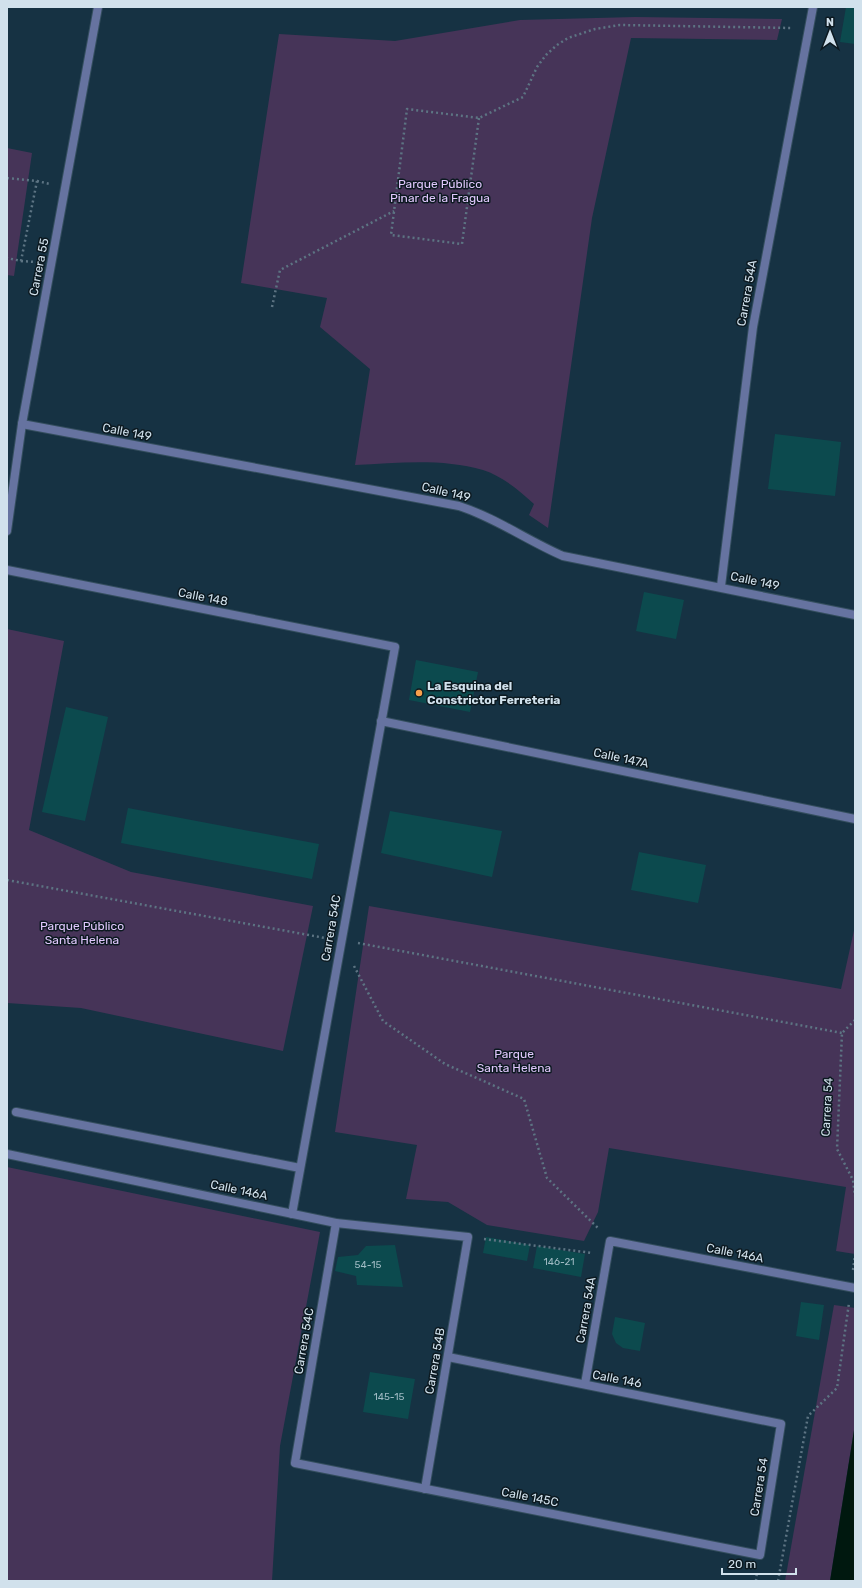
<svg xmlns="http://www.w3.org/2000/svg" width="862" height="1588" viewBox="0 0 862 1588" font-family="Rubik,sans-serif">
<rect width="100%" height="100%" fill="#163243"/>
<!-- green -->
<g fill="#463458">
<path d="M635 17 782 19 777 40 631 38 592 218 548 528 529 515 534 504C520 491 502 476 483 470 442 458 397 463 355 465L370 369 320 327 327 298 241 283 279 34 395 41 520 20Z"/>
<path d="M7 148 32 153 14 276 7 275Z"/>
<path d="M7 629 64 641 29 830 131 872 313 906 283 1051 81 1008 7 1003Z"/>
<path d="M369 906 841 989 855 926V1254L836 1251 846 1187 609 1148 598 1212 584 1241 487 1225 448 1202 406 1199 417 1145 335 1132Z"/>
<path d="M7 1167 320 1232 280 1446 272 1581H7Z"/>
<path d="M834 1305 855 1308V1424L830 1581H785Z"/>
</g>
<!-- water -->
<path fill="#00180f" d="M855 1424V1581H830Z"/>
<!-- building -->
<g fill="#0c4a4e">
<path d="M846 7H855V44L840 42Z"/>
<path d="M775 434 841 442 835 496 768 489Z"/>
<path d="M644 592 684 600 676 639 636 631Z"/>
<path d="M416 660 478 672 470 712 409 700Z"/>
<path d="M66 707 108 717 85 821 42 812Z"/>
<path d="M128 808 319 844 312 879 121 843Z"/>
<path d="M390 811 502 831 492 877 381 853Z"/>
<path d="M639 852 706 865 698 903 631 890Z"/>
<path d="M486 1237 530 1245 527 1261 483 1253Z"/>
<path d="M395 1245 403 1287 357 1285 356 1276 335 1271 338 1257 358 1255 366 1246Z"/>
<path d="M537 1246 585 1254 581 1277 533 1268Z"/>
<path d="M801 1302 824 1305 819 1340 796 1336Z"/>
<path d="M615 1317 645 1323 640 1351 623 1348 616 1343 612 1334Z"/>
<path d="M370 1372 415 1379 408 1419 363 1412Z"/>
</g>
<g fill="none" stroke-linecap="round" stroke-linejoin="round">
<defs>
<path id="service" d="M16 1112 300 1168"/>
<g id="minor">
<path d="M22 424 459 506C496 518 528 541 563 556L855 615"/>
<path d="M7 531 22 424 98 7"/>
<path d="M7 570 395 647 292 1214"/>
<path d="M721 586 753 327 813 7"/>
<path d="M381 721 855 819"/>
<path d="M7 1154 336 1223 468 1237 425 1489"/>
<path d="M336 1223 295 1463 760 1555 781 1424 448 1357"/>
<path d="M585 1384 610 1241 855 1288"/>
</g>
</defs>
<!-- service casing -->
<use href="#service" stroke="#344e5e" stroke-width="10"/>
<!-- minor casing -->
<use href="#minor" stroke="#344e5e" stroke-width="10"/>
<!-- path -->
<g stroke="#5d7483" stroke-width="2.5" stroke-dasharray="2 3" stroke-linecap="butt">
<path d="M479 118 462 244 391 235 407 109 479 118 523 97 537 67 546 55 557 45 568 38 595 29 620 25 792 28"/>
<path d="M7 178 37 181 21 261 7 258"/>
<path d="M37 181 50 184"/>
<path d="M21 261 36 262"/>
<path d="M272 307 280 270 394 211"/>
<path d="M7 880 325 938"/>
<path d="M358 943 842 1033"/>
<path d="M354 966 383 1021 445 1064 524 1099 547 1178 599 1229"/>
<path d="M855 1020 842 1033 837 1149 853 1180 855 1196"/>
<path d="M484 1239 592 1253"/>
<path d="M853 1270 855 1255"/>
<path d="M756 1581 757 1572"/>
<path d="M778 1581 808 1416 837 1388 849 1303"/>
</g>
<!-- service -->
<use href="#service" stroke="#6673a0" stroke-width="8"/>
<!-- minor -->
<use href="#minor" stroke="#6673a0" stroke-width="8"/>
</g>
<!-- markers -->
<circle fill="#f8a04b" stroke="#0c1920" stroke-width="1.5" cx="419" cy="693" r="4"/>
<g text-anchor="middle" stroke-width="3" stroke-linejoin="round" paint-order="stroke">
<!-- number labels -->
<g font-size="10" fill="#a0bbc4">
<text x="559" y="1265">146-21</text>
<text x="368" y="1268">54-15</text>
<text x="389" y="1400">145-15</text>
</g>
<!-- park labels -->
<g font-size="12" fill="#e0c7fc" stroke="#0c1920">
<text x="440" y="188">Parque Público<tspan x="440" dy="14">Pinar de la Fragua</tspan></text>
<text x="82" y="930">Parque Público<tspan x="82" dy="14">Santa Helena</tspan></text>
<text x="514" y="1058">Parque<tspan x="514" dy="14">Santa Helena</tspan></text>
</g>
<!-- street labels -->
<g font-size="12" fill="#d1e1ec" stroke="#0c1920">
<text transform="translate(39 267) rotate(-79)" y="4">Carrera 55</text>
<text transform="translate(747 293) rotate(-80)" y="4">Carrera 54A</text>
<text transform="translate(127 432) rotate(11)" y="4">Calle 149</text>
<text transform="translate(446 492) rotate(13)" y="4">Calle 149</text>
<text transform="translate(755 581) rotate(12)" y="4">Calle 149</text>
<text transform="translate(203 597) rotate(11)" y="4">Calle 148</text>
<text transform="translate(621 758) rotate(12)" y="4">Calle 147A</text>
<text transform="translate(331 928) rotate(-80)" y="4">Carrera 54C</text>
<text transform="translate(827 1107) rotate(-87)" y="4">Carrera 54</text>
<text transform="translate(239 1190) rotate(12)" y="4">Calle 146A</text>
<text transform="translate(735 1253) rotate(11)" y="4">Calle 146A</text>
<text transform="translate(586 1310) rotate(-80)" y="4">Carrera 54A</text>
<text transform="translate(304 1341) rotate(-80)" y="4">Carrera 54C</text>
<text transform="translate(435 1361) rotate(-80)" y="4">Carrera 54B</text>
<text transform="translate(617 1379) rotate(11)" y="4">Calle 146</text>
<text transform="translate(759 1487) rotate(-81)" y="4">Carrera 54</text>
<text transform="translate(530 1497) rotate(11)" y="4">Calle 145C</text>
</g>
<!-- poi labels -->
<g font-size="12" font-weight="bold" fill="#d1e1ec" stroke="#0c1920" text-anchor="start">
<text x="427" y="690">La Esquina del<tspan x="427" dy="14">Constrictor Ferreteria</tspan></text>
</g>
</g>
<!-- border -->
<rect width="862" height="1588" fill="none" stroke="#d1e1ec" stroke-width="16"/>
<!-- north arrow -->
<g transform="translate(830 32)" stroke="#0c1920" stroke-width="3" paint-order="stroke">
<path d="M0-3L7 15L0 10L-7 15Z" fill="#d1e1ec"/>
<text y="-6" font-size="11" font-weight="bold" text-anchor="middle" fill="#d1e1ec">N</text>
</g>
<!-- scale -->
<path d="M722 1568v6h74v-6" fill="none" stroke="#d1e1ec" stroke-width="2"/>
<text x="728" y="1568" font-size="12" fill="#d1e1ec" stroke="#0c1920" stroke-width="3" paint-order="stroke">20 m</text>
</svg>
